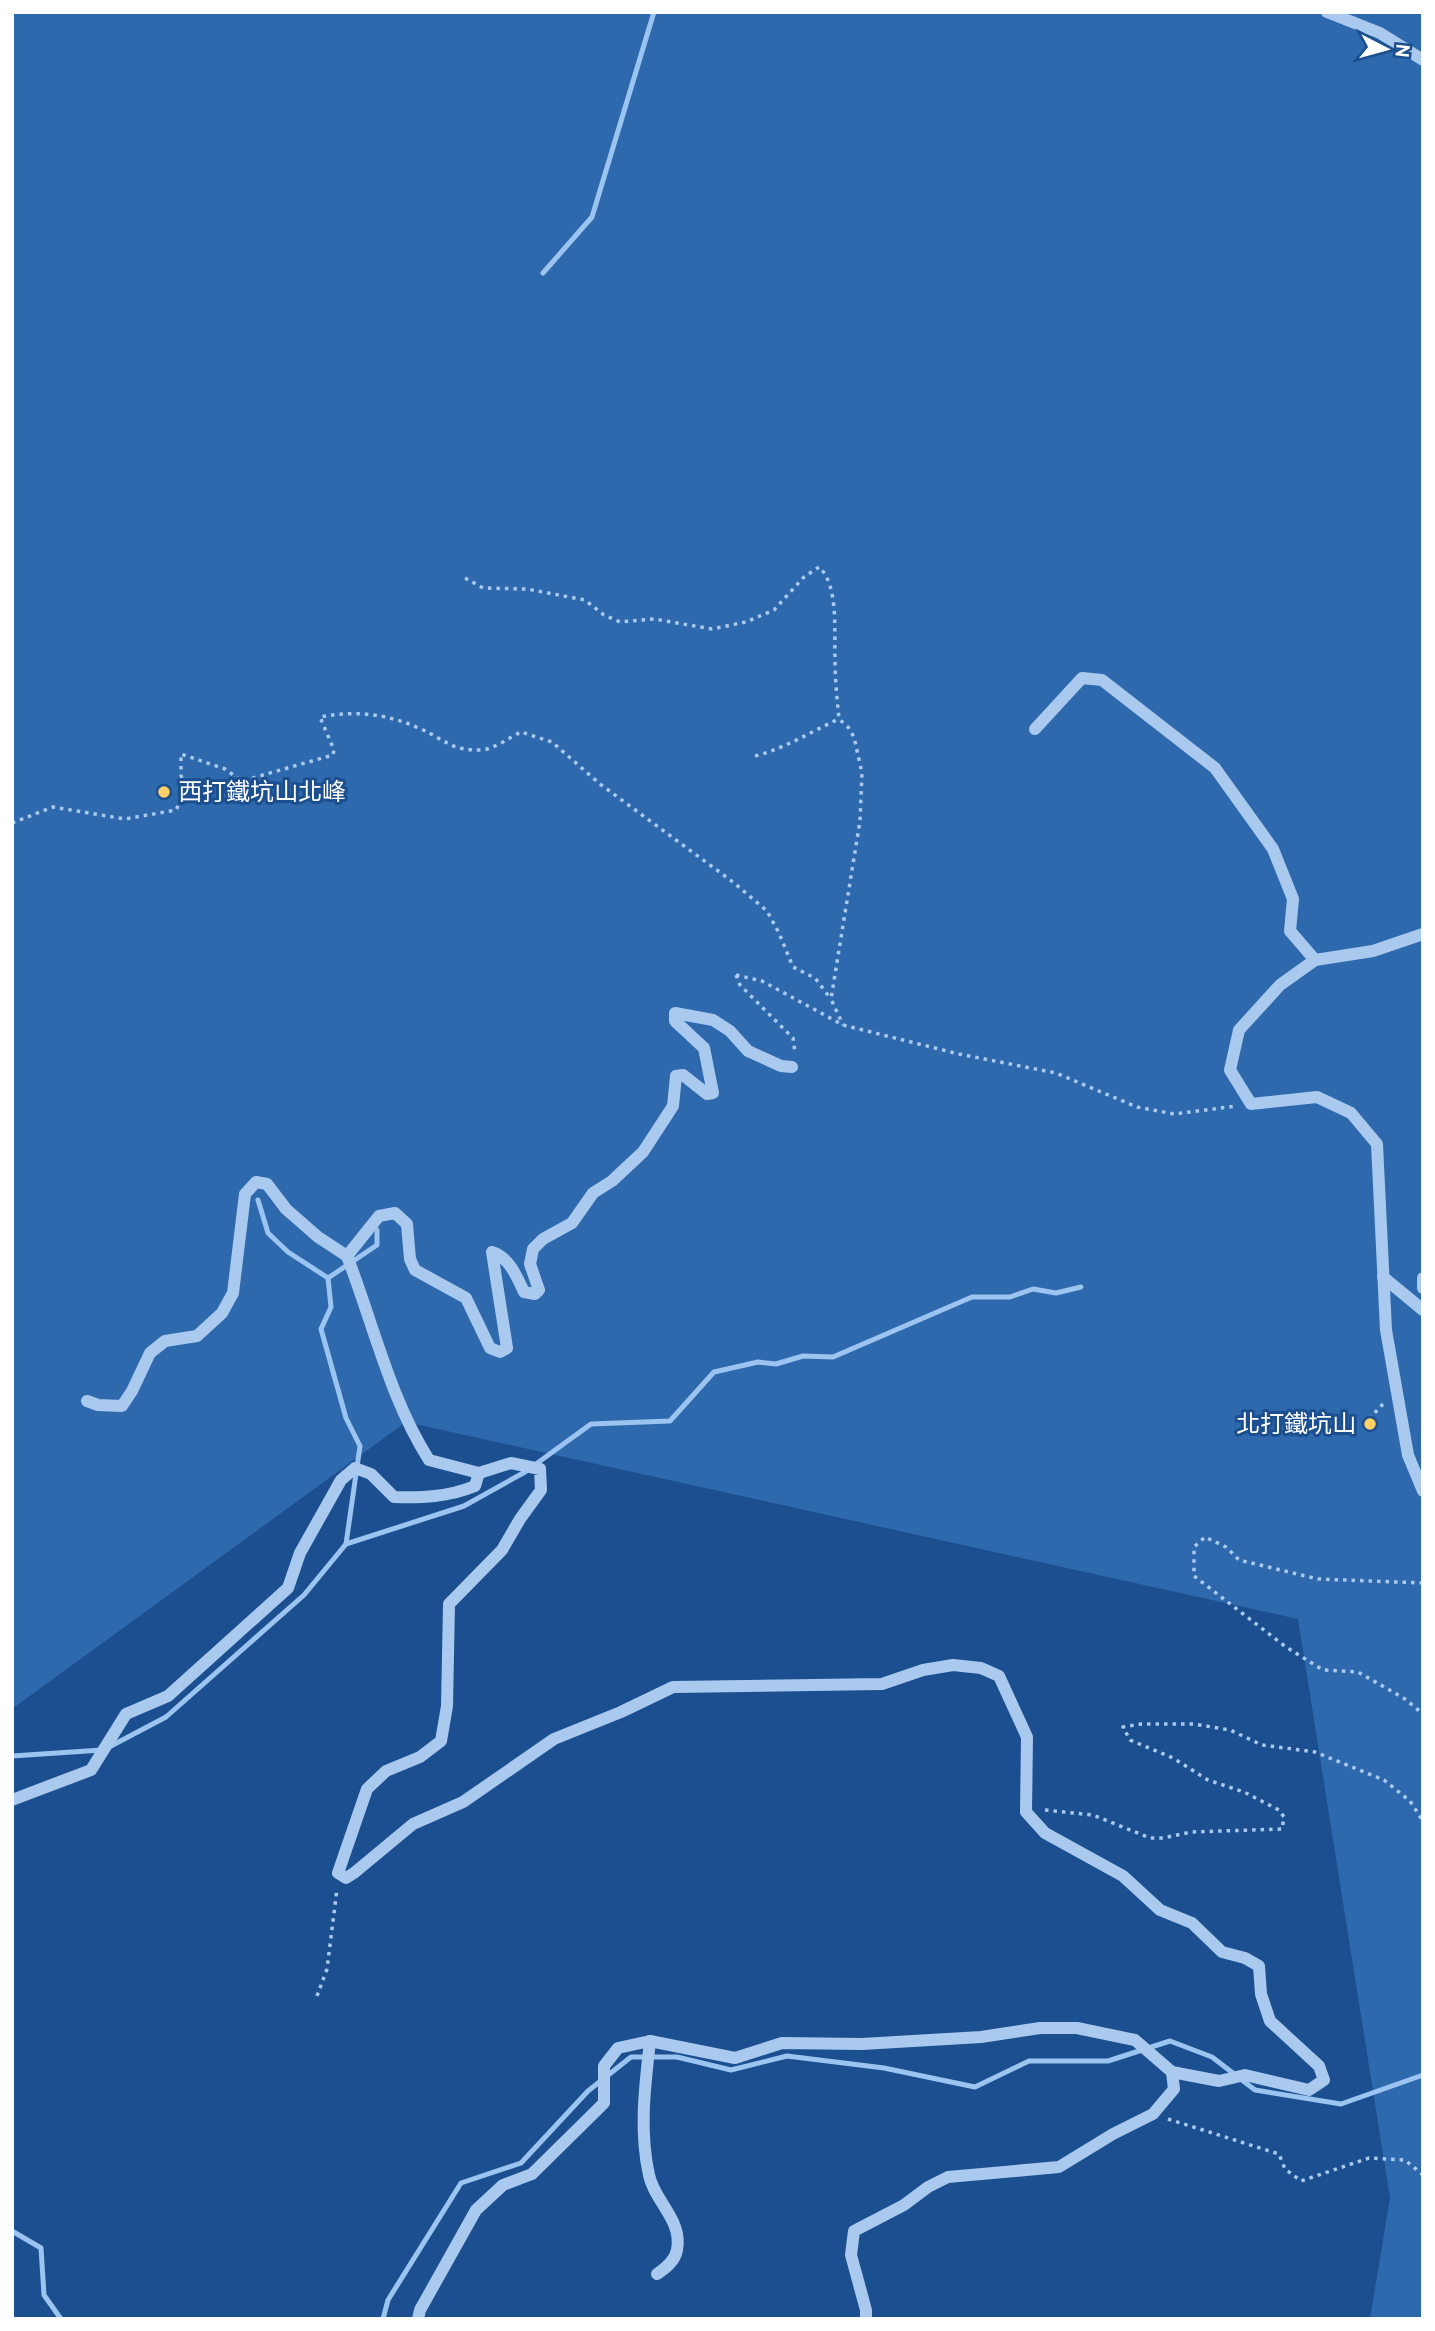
<svg xmlns="http://www.w3.org/2000/svg" width="1435" height="2331" viewBox="0 0 1435 2331" font-family="Overpass,'Noto Sans TC',sans-serif">
<rect width="100%" height="100%" fill="#1b4f8f"/>
<!-- green -->
<path fill="#2e69ad" d="M12 12H1423V2319H1370L1390 2198 1298 1619 406 1422 12 1709Z"/>
<g fill="none" stroke-linecap="round" stroke-linejoin="round">
<!-- stream -->
<g stroke="#9cc4f0" stroke-width="5">
<path d="M543 273 592 217 654 12"/>
<path d="M258 1200 268 1233 288 1252 328 1278 331 1307 321 1329 346 1418 360 1446 346 1544"/>
<path d="M328 1278 377 1245V1230"/>
<path d="M111 1746 166 1717 304 1595 346 1544 464 1506 525 1472 591 1424 670 1421 714 1372 758 1362 776 1364 803 1356 833 1357 972 1297H1010L1033 1289 1056 1293 1081 1287"/>
<path d="M12 1756 102 1750"/>
<path d="M12 2231 41 2248 44 2295 61 2319"/>
<path d="M383 2319 388 2300 461 2183 521 2163 588 2091 631 2057H677L731 2070 787 2056 884 2068 975 2087 1029 2061H1108L1170 2041 1212 2057 1255 2090 1341 2104 1423 2075"/>
</g>
<!-- path -->
<g stroke="#a9c9ee" stroke-width="3.5" stroke-dasharray="3.5 5" stroke-linecap="butt">
<path d="M465 578 483 588 527 589 585 600 604 615 620 622 654 619 712 629 746 622 774 610 804 577 819 567C839 585 834 633 835 658 835 679 837 699 839 719L848 727 854 737 862 773 860 821 831 999 843 1025"/>
<path d="M755 756C786 748 810 732 839 719"/>
<path d="M12 823 53 807 125 819 176 810 186 791 181 775V754L225 769 242 781 333 755 334 750 320 717C356 710 388 714 421 729 445 740 452 751 482 750 494 749 510 737 521 732L552 742 600 784 733 882 767 911 779 933 793 967 815 978 831 999"/>
<path d="M736 975 762 981 843 1025 959 1054 1056 1073 1137 1107 1174 1114 1237 1106"/>
<path d="M736 975 740 985 793 1038 795 1052"/>
<path d="M1369 1419 1383 1404"/>
<path d="M1423 1583 1318 1579 1239 1560 1226 1547 1205 1537 1194 1547V1576L1286 1647 1323 1670 1358 1672 1405 1699 1423 1714"/>
<path d="M1045 1810 1093 1815 1150 1838H1163L1191 1832 1282 1829 1284 1817 1279 1810 1244 1792 1208 1780 1173 1758 1130 1740 1123 1727 1141 1724H1194L1230 1730 1262 1745 1315 1752 1384 1780 1410 1801 1423 1821"/>
<path d="M317 1996 327 1969 337 1889"/>
<path d="M1168 2119 1279 2154 1285 2169 1301 2181 1369 2158 1405 2160 1423 2175"/>
</g>
<!-- minor -->
<g stroke="#a9c9ee" stroke-width="12">
<path d="M1327 12 1380 33 1423 60"/>
<path d="M1035 729 1082 678 1102 680 1215 768 1273 849 1293 899 1290 931 1315 960"/>
<path d="M1423 934 1373 951 1315 960 1280 985 1239 1030 1230 1070 1251 1104 1317 1097 1351 1113 1377 1144 1386 1330 1408 1455 1423 1491"/>
<path d="M1383 1277 1423 1310"/>
<path d="M1423 1278V1288"/>
<path d="M87 1401 98 1405 122 1406 132 1391 150 1353 165 1341 197 1336 222 1313 233 1293 245 1194 256 1182 267 1184 286 1209 318 1237 347 1256"/>
<path d="M12 1800 91 1770 126 1714 168 1696 288 1588 300 1553 341 1480 355 1468 371 1474 394 1497C422 1498 448 1497 475 1486L479 1473 429 1460C390 1399 373 1323 347 1256L379 1216 395 1213 407 1224 410 1259 415 1270 466 1298 490 1348 500 1352 507 1348 492 1252C509 1257 517 1277 524 1292L535 1294 539 1290 530 1264 533 1249 543 1239 572 1223 593 1193 612 1181 643 1152 673 1106 676 1076 683 1075 707 1094 713 1093 704 1048 675 1021V1013L713 1020 730 1031 748 1051 781 1066 792 1067"/>
<path d="M650 2041C645 2086 639 2130 649 2175 654 2201 683 2220 677 2250 675 2261 666 2268 657 2274"/>
<path d="M418 2319 420 2310 476 2210 503 2185 532 2174 604 2103V2066L618 2048 650 2041 735 2058 782 2043 862 2044 981 2037 1040 2028H1077L1135 2040 1172 2072 1219 2081 1245 2075 1309 2090 1324 2080 1319 2066 1270 2021 1261 1994 1259 1966 1245 1958 1222 1952 1192 1923 1160 1910 1123 1876 1045 1833 1026 1812 1027 1737 999 1676 981 1668 953 1665 923 1670 882 1684 673 1687 621 1712 554 1739 463 1802 413 1824 354 1873 346 1878 338 1873 367 1789 386 1771 420 1757 441 1741 447 1706 449 1604 502 1550 520 1519 541 1490 540 1469 511 1463 479 1473"/>
<path d="M866 2319V2310L851 2255 854 2231 904 2205 928 2187 948 2177 1059 2167 1113 2134 1153 2114 1174 2089 1172 2072"/>
</g>
</g>
<!-- markers -->
<g fill="#ffd166" stroke="#1b4f8f" stroke-width="2.5">
<circle cx="164" cy="792" r="7"/>
<circle cx="1370" cy="1424" r="7"/>
</g>
<g text-anchor="middle" stroke-width="6" stroke-linejoin="round" paint-order="stroke">
<!-- poi labels -->
<g font-size="24" fill="#fff" stroke="#1b4f8f" text-anchor="start">
<text x="178" y="800">西打鐵坑山北峰</text>
<text x="1356" y="1432" text-anchor="end">北打鐵坑山</text>
</g>
</g>
<!-- border -->
<rect width="1435" height="2331" fill="none" stroke="#ffffff" stroke-width="28"/>
<!-- north arrow -->
<g transform="translate(1386 49) rotate(96)" stroke="#1b4f8f" stroke-width="5" paint-order="stroke">
<path d="M0-5L12 26L0 18L-12 26Z" fill="#ffffff"/>
<text y="-10" font-size="19" font-weight="bold" text-anchor="middle" fill="#ffffff">N</text>
</g>
</svg>
